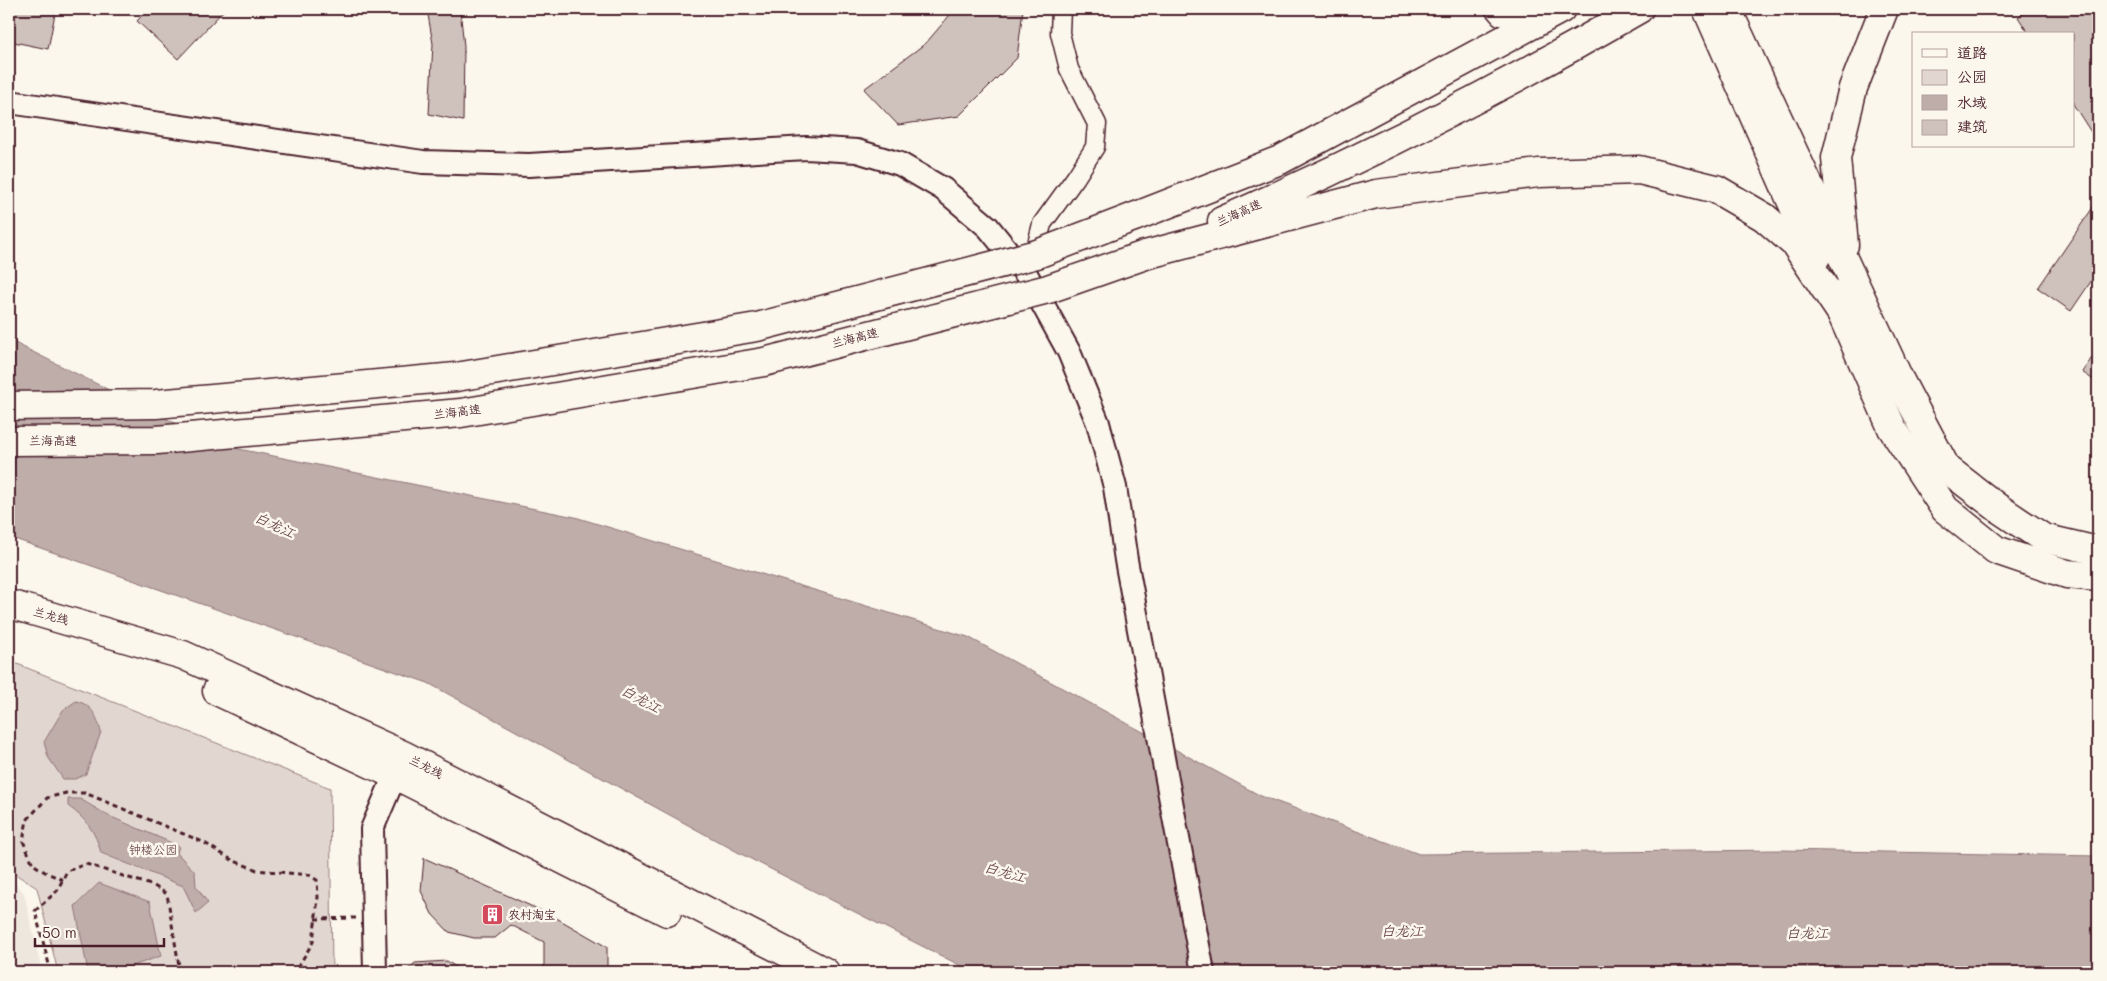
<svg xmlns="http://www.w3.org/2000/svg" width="2107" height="981" viewBox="0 0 2107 981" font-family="Mali,'LXGW WenKai TC',sans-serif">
<rect width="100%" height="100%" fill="#fbf7ec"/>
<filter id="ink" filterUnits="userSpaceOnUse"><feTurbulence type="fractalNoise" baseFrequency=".02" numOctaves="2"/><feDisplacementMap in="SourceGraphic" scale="10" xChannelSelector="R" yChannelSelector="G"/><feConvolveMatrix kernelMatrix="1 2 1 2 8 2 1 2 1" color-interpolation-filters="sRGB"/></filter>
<g filter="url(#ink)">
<!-- built -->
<path fill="#eee7de" d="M9 877 24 893 42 972H9Z"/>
<!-- green -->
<path fill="#e2d7d0" stroke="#967b7e" d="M12 662 330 788 332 972H58L37 888 9 870V671Z"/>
<!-- water -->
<g fill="#bfadaa" stroke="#907477">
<path d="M9 340 219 445 575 517 968 637 1261 796 1419 854 1780 850 2098 856V972H973L743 855 428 683 9 537Z"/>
<path d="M76 701C93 705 97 717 101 732L86 774 75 779H63L48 757 44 742 63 710Z"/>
<path d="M68 799H80L109 816 179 846 177 853 195 872 196 886 208 903 196 913 183 886 101 853C96 832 85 818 68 806Z"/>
<path d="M99 883 150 902 161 956 115 972H88L75 906Z"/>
</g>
<!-- building -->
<g fill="#cfc2bc" stroke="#4a1f2b">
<path d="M9 9H56L48 49 9 41Z"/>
<path d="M148 9H225L178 59 137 21Z"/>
<path d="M427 9H460L464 46 463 121 429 114 433 44Z"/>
<path d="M955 9H1023L1017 58 959 116 898 125 864 89 926 43Z"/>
<path d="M2031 9H2098V143L2073 104V34H2029L2018 17Z"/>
<path d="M2098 200V271L2071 311 2038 288Z"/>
<path d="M2098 349V383L2082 372Z"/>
<path d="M424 858 553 916 607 947V972H544V942L511 925 495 938H474L449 932 432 914 421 891Z"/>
<path d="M447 961 463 972H405L415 963Z"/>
</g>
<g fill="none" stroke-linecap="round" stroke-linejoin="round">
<defs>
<g id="minor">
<path d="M1494 9 1500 16 1516 21 1533 13"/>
<path d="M1033 260 1042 224 1076 177 1095 147 1097 124 1069 69 1060 33 1061 9"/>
</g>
<g id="tertiary">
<path d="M9 102 423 162 529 165 806 148 857 151 900 164 943 189 988 227 1026 274 1069 352 1098 423 1115 487 1126 560 1203 972"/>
<path d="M375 972 372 829 401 761"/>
</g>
<g id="trunk">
<path d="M9 604 183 655 403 755 825 972"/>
<path d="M217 691 395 775 667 912"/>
</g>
<g id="motorway">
<path d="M1707 9 1816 257"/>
<path d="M1727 9 1899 379 1946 468 1998 508 2043 538 2098 551"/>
<path d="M1134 217 1280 160 1561 9"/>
<path d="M1222 221C1365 158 1505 87 1639 9"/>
<path d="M1844 245 1836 158 1853 88 1884 9"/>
<path d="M1145 255 1376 194 1539 173 1639 170 1716 189 1764 217 1795 244 1840 311"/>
<path d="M1833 294 1892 428 1945 509 1996 550 2067 574 2098 577"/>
</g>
</defs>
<!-- minor casing -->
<use href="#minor" stroke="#4a1f2b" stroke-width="21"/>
<!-- tertiary casing -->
<use href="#tertiary" stroke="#4a1f2b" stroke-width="26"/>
<!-- trunk casing -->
<use href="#trunk" stroke="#4a1f2b" stroke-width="31"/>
<!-- motorway casing -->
<use href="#motorway" stroke="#4a1f2b" stroke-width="31"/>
<!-- path -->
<g stroke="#4a1f2b" stroke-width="3" stroke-dasharray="5 4" stroke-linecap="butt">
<path d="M63 880 45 872 33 864 23 841 27 820 47 798 66 793H85L203 842 232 860 257 870 309 875 317 880 318 897 313 942 295 972"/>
<path d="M315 919 356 918"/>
<path d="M51 972 35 911 57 891 67 871 86 864 154 886 167 894 180 972"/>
</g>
<!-- minor -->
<use href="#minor" stroke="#fbf7ec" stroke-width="18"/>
<!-- tertiary -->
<use href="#tertiary" stroke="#fbf7ec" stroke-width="22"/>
<!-- trunk -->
<use href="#trunk" stroke="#fbf7ec" stroke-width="28"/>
<!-- motorway -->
<use href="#motorway" stroke="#fbf7ec" stroke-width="28"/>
<defs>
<g id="motorway-bridge">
<path d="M9 406 156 404 456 377 757 327 1037 254 1134 217"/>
<path d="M9 441 157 440 461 413 764 362 1048 289 1145 255"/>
</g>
</defs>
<!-- motorway-bridge casing -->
<use href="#motorway-bridge" stroke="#4a1f2b" stroke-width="31" stroke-linecap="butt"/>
<!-- motorway-bridge -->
<use href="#motorway-bridge" stroke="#fbf7ec" stroke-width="28"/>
</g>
</g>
<!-- icons -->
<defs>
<symbol id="building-square" viewBox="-11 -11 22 22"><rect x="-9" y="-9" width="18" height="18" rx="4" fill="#d1495b" stroke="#fbf7ec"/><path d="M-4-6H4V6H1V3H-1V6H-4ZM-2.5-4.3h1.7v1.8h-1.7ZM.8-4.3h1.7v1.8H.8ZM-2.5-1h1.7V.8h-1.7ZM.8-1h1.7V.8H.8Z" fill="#fff"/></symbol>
</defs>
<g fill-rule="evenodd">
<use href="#building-square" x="480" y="902" width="25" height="25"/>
</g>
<g text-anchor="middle" stroke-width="5" stroke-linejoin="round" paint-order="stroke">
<!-- street labels -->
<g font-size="12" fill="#4a1f2b" stroke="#fbf7ec">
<text transform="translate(1239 213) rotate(-24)" y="4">兰海高速</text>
<text transform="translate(855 338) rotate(-14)" y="4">兰海高速</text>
<text transform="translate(457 412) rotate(-7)" y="4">兰海高速</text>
<text x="53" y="445">兰海高速</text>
<text transform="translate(51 616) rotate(16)" y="4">兰龙线</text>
<text transform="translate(426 767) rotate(27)" y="4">兰龙线</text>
</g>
<!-- park labels -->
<g font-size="12" fill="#704d54" stroke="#fbf7ec">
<text x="153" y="854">钟楼公园</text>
</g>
<!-- poi labels -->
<g font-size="12" fill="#4a1f2b" stroke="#fbf7ec" text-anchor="start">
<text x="508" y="919">农村淘宝</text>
</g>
<!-- water labels -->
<g font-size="14" font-style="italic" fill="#6d4a51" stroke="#fbf7ec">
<text transform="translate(275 525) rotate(25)" y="5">白龙江</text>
<text transform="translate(641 699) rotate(29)" y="5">白龙江</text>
<text transform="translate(1005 872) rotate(16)" y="5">白龙江</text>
<text x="1402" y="936">白龙江</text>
<text x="1807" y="938">白龙江</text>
</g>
</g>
<!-- margin -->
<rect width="2107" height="981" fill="none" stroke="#fbf7ec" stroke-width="30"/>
<rect x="15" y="15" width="2077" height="951" fill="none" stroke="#4a1f2b" stroke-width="2" filter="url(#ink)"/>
<!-- legend -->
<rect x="1912" y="32" width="162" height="115" fill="#fbf7ec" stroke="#b4a19f"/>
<rect x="1922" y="49" width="25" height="8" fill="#fbf7ec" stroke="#b4a19f"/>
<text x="1957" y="58" font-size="15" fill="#4a1f2b">道路</text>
<rect x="1922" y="70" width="25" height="15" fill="#e2d7d0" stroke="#b4a19f"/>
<text x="1957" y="82" font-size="15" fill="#4a1f2b">公园</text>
<rect x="1922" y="95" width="25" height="15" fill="#bfadaa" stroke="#b4a19f"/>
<text x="1957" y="108" font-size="15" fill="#4a1f2b">水域</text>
<rect x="1922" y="120" width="25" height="15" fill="#cfc2bc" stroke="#b4a19f"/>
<text x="1957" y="132" font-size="15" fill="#4a1f2b">建筑</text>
<!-- scale -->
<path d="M35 938v8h129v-8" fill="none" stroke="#4a1f2b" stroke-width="2.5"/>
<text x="42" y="938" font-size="15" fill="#4a1f2b" stroke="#fbf7ec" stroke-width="4" paint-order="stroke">50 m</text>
</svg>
